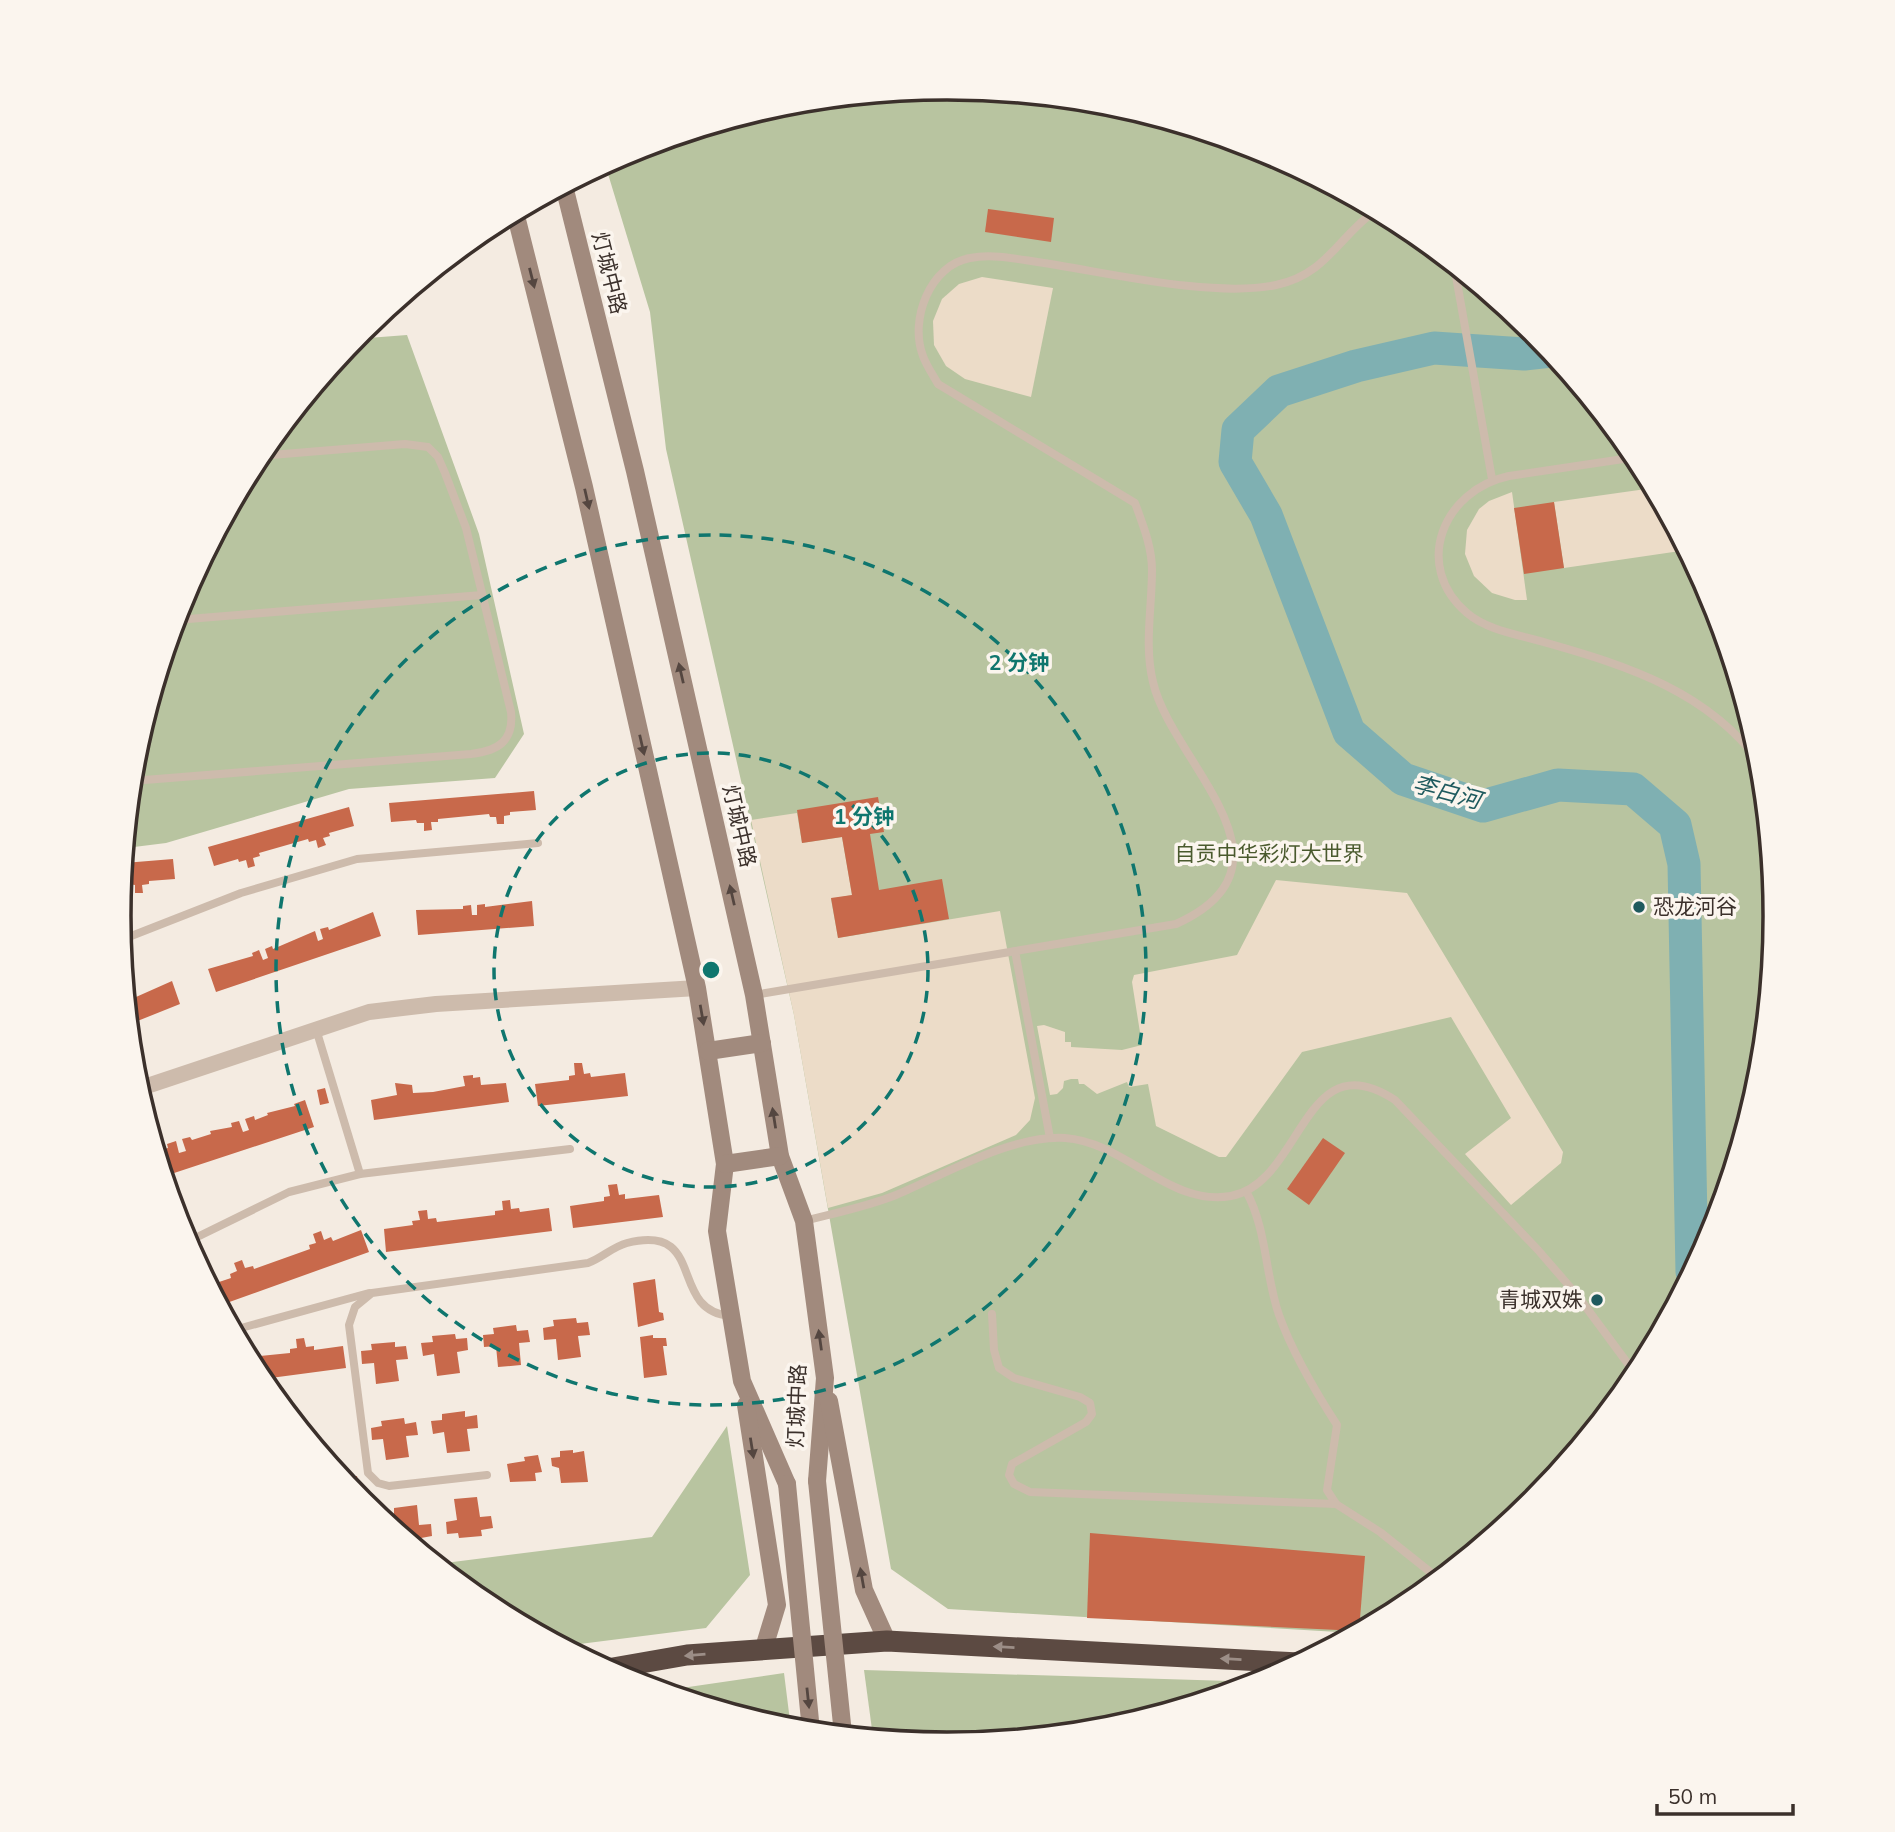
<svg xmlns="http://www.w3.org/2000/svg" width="1895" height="1832" viewBox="0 0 1895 1832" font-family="Mulish,'Noto Sans SC',sans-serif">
<rect width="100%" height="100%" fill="#f4ebe1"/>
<!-- green -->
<g fill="#b8c4a0">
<path d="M948 88 1110 104 1265 151 1408 227 1534 330 1637 456 1713 599 1760 755 1776 916 1760 1078 1713 1233 1636 1377 1533 1502 1407 1605 1355 1633 948 1609 891 1569 794 1015 666 449 650 312 605 164 631 150 786 103Z"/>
<path d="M407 335 479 534 524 734 495 778 349 789 166 843 126 848 135 754 182 599 259 455 355 339Z"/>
<path d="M727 1426 750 1575 706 1628 564 1646 487 1605 437 1564 652 1537Z"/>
<path d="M864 1670 1263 1682 1109 1729 947 1744 873 1737Z"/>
<path d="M784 1673 791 1729 661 1691Z"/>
</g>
<!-- plaza -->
<g fill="#ecdcc8">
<path d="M982 277 1053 288 1031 397 965 379 946 366 934 345 933 321 942 299 959 284Z"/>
<path d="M1653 488 1687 550 1564 568 1554 502Z"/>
<path d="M1512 492 1527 600H1515L1492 593 1474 576 1465 554 1467 530 1479 509 1489 501Z"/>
<path d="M797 813 802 843 842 837 852 895 831 899 838 938 1000 911 1035 1098 1030 1120 1016 1135 882 1193 828 1208 794 1015 751 820Z"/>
<path d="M1276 880 1407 893 1563 1152 1561 1163 1511 1205 1465 1154 1511 1118 1451 1017 1302 1052 1226 1157H1219L1156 1126 1148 1084 1129 1087 1127 1082 1097 1094 1084 1084H1079L1078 1079H1071L1064 1081 1063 1088 1057 1094 1050 1095 1037 1026 1044 1025 1065 1032V1042H1071V1047L1122 1050 1142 1045 1132 982 1134 975 1237 955Z"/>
</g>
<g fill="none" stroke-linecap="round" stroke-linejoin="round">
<!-- river -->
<path stroke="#7fb0b2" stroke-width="33" d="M1551 351 1524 354 1434 348 1356 366 1279 391 1238 430 1235 462 1266 515 1349 732 1403 779 1483 806 1558 785 1633 789 1675 825 1684 864 1692 1272"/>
</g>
<!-- building -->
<g fill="#c8694b">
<path d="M988 209 1054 218 1051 242 985 232Z"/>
<path d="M388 308 389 322 370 323Z"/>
<path d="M1554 502 1564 568 1524 574 1514 508Z"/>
<path d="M534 791 536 810 510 812V815L504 816V824H497L496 817H490L489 814 438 819V822H431L432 830 424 831V823H417L416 820 391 822 389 803Z"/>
<path d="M878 797 884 832 870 834 879 890 942 879 949 919 838 938 831 898 852 895 842 837 802 843 797 810Z"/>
<path d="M349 807 354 826 329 833 330 836 323 838 326 845 318 848 316 840 309 842 308 839 259 853 260 856 253 858 255 866 248 868 246 860 239 862 238 859 214 866 208 847Z"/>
<path d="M173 859 175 879 149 881V884L142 885 143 893H135V885L122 883 124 863Z"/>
<path d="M532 901 534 926 418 935 416 910 463 909V906L471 905 472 915H477V905L485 904V907Z"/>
<path d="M373 912 381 936 216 992 208 969 253 956 252 953 259 950 263 960 268 958 265 949 272 946 273 949 315 931 318 941 323 939 320 929 328 927 329 930Z"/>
<path d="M172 981 180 1004 130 1024 127 1001Z"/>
<path d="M574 1063H582L584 1074 590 1073 591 1077 625 1073 628 1096 538 1106 535 1084 569 1080V1076L575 1075Z"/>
<path d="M473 1075V1078L480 1077 481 1085 506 1083 509 1102 374 1120 371 1100 397 1095 395 1083 412 1085 413 1093 433 1092 465 1086 463 1076Z"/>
<path d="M325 1088 329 1103 320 1105 317 1090Z"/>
<path d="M305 1100 314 1127 165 1176 157 1151 168 1148 167 1144 176 1141 179 1153 186 1151 182 1139 190 1137 192 1140 211 1134 210 1131 232 1127 231 1123 239 1121 243 1132 249 1130 245 1119 254 1116 255 1120 268 1115 267 1113 295 1106 294 1104Z"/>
<path d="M1323 1138 1345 1153 1309 1205 1287 1189Z"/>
<path d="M617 1184 619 1195 625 1194V1199L659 1195 663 1217 573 1228 570 1206 604 1201V1197L610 1196 608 1185Z"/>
<path d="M510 1200 511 1209 519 1208 520 1212 549 1208 552 1231 386 1252 384 1229 413 1225 412 1221 420 1220 418 1211 427 1210 428 1219 436 1218 437 1222 495 1215V1211L503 1210 502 1201Z"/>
<path d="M361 1230 369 1252 221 1305 210 1285 231 1278 230 1274 237 1271 234 1263 242 1260 245 1268 253 1266 254 1269 310 1249 309 1245 316 1243 313 1234 321 1231 324 1240 331 1237 333 1241Z"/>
<path d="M655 1279 659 1312 663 1313 664 1320 638 1327 633 1283Z"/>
<path d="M576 1318 577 1323 588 1322 590 1335 578 1336 581 1357 558 1360 556 1339 544 1340 543 1328 554 1326 553 1320Z"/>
<path d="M516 1325 517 1331 528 1330 530 1342 519 1343 521 1365 498 1367 496 1346 484 1347 483 1335 494 1334 493 1328Z"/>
<path d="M455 1334 456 1339 467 1338 468 1350 457 1352 460 1373 437 1376 434 1354 423 1356 421 1343 433 1342 432 1336Z"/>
<path d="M653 1335V1338H666L667 1346H663L667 1375 644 1378 640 1337Z"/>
<path d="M304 1338 306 1347 314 1346V1350L343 1346 346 1368 263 1379 260 1356 290 1353V1349L297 1348 296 1339Z"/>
<path d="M395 1342V1347L406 1346 408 1359 396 1360 399 1381 376 1384 374 1363 362 1364 361 1351 372 1350 371 1344Z"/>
<path d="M465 1411V1417L477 1415 478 1428 467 1429 470 1451 447 1453 444 1432 433 1434 431 1421 442 1420V1414Z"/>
<path d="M404 1418 405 1424 416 1422 418 1435 406 1436 409 1457 386 1460 383 1439 372 1440 371 1428 382 1426 381 1421Z"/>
<path d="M573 1450V1453L584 1451 588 1482 561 1483 559 1468 552 1466 551 1458 560 1457V1451Z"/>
<path d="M538 1455 542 1472 535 1473 536 1481 510 1482 507 1464 525 1461 524 1457Z"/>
<path d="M357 1476 360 1500 342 1478Z"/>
<path d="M477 1497 480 1517 491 1516 493 1528 481 1530 482 1536 459 1538 458 1533 447 1534 446 1522 457 1520 454 1499Z"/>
<path d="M417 1505 419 1525 431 1524 432 1536 421 1538 422 1543 414 1544 394 1528V1508Z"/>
<path d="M1090 1533 1365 1556 1359 1631 1087 1618Z"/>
</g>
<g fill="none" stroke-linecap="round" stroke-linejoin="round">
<!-- lane -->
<g stroke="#cdbbac" stroke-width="8">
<path d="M1454 265 1492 479"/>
<path d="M1637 457 1509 476C1443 490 1412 566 1467 613 1488 631 1521 635 1547 643 1628 666 1709 692 1761 764"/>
<path d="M176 620 482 595"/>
<path d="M132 781 471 754C498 751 514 741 511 712L466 528 445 473 438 457 428 447 405 444 259 456"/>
<path d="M121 940 241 893 357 859 538 843"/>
<path d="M1015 951 1050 1138"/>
<path d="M754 995 1176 924C1309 864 1171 762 1153 682 1144 645 1152 608 1152 570 1152 547 1143 525 1135 503L938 384C933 375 926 365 923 356 909 320 930 265 970 258 994 253 1021 260 1044 263 1109 273 1214 298 1276 285 1327 274 1338 237 1376 210"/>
<path d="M316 1029 360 1174"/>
<path d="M1246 1191C1267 1229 1265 1275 1279 1315 1293 1354 1315 1391 1337 1425L1327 1490 1336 1504 1380 1532 1439 1579"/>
<path d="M804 1221C835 1213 866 1207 896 1195 946 1174 1010 1135 1065 1138 1125 1142 1170 1207 1231 1196 1303 1183 1303 1039 1395 1100L1538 1250 1577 1295 1637 1376"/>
<path d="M187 1242 289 1192 360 1174 570 1149"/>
<path d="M992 1314 994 1350 999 1368 1014 1378 1080 1397 1090 1403 1092 1414 1086 1422 1012 1464 1009 1475 1014 1484 1030 1492 1336 1504"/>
<path d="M234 1330 369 1293"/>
<path d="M487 1475 389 1486 378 1483 368 1473 349 1325 355 1307 372 1293 588 1263C602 1258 612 1247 627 1243 708 1223 667 1310 730 1316"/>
</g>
<!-- street -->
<path stroke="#cdbbac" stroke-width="16" d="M138 1089 369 1012 436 1004 697 988"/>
<!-- secondary -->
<g stroke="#a18a7d" stroke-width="18">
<path d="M564 186 635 471 754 995 780 1156 804 1221 825 1378 817 1481"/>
<path d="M515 212 584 487 697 988 725 1164 717 1231 742 1381 787 1484"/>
<path d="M708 1051 762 1043"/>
<path d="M725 1164 780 1156"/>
<path d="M829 1401 864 1590 887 1641"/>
<path d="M746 1405 777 1605 763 1651"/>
</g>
<!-- highway -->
<path stroke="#5c4a42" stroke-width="21" d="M607 1669 687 1655 887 1641 1299 1663"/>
<!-- secondary-bridge -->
<g stroke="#a18a7d" stroke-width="18">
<path d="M817 1481 843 1734"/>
<path d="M787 1484 811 1731"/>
</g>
</g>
<!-- one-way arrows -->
<defs><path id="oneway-solid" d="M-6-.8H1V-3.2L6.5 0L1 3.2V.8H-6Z" transform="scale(1.75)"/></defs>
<g fill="#544640">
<use href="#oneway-solid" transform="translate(532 278) rotate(76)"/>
<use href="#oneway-solid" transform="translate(587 499) rotate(77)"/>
<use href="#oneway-solid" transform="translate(681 673) rotate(-103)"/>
<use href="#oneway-solid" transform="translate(642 745) rotate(77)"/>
<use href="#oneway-solid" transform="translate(732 895) rotate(-103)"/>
<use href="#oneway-solid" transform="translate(702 1015) rotate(80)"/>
<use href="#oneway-solid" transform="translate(774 1118) rotate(-99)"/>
<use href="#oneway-solid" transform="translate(820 1340) rotate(-98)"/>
<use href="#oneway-solid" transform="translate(752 1448) rotate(81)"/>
<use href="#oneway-solid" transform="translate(862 1578) rotate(-100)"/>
<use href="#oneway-solid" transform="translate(808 1698) rotate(84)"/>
</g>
<g fill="#9c8e87">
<use href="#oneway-solid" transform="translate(1004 1647) rotate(-177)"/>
<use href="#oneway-solid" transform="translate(695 1655) rotate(175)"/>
<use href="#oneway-solid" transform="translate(1231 1659) rotate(-177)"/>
</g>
<!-- distance rings -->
<g fill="none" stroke="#0f766e" stroke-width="3.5" stroke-dasharray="12 9">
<circle cx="711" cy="970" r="217"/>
<circle cx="711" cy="970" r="435"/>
</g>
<!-- markers -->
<g fill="#1f5a5e" stroke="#fbf5ee" stroke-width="2.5">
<circle cx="1639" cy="907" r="7"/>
<circle cx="1597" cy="1300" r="7"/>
</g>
<g text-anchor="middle" stroke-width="7" stroke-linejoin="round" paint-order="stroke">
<!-- street labels -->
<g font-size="21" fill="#3b302b" stroke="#fbf5ee">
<text transform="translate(609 273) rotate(76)" y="7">灯城中路</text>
<text transform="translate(739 826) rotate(77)" y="7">灯城中路</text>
<text transform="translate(797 1406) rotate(-88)" y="7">灯城中路</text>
</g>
<!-- park labels -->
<g font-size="21" fill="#4a5a2e" stroke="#fbf5ee">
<text x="1269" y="861">自贡中华彩灯大世界</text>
</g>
<!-- poi labels -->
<g font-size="21" fill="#3b302b" stroke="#fbf5ee" text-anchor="start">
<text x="1653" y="914">恐龙河谷</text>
<text x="1583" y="1307" text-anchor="end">青城双姝</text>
</g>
<!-- water labels -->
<g font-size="23" font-style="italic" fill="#1f5a5e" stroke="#fbf5ee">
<text transform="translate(1447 792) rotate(15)" y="8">李白河</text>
</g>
</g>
<!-- crop -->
<path d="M0 0H1895V1832H0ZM131 916a816 816 0 1 1 1632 0a816 816 0 1 1-1632 0Z" fill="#fbf5ee" fill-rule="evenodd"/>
<path fill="none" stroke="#3b302b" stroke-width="3.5" d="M131 916a816 816 0 1 1 1632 0a816 816 0 1 1-1632 0Z"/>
<circle cx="711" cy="970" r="10" fill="#0f766e" stroke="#fbf5ee" stroke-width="3.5"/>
<g font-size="21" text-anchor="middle" font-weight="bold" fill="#0f766e" stroke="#fbf5ee" stroke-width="7" stroke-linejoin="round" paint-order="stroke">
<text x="1019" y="670">2 分钟</text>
<text x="864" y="824">1 分钟</text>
</g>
<!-- scale -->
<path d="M1657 1804v10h136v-10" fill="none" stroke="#3b302b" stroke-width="3.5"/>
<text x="1668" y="1804" font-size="21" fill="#3b302b" stroke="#fbf5ee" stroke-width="5" paint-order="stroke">50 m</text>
</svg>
